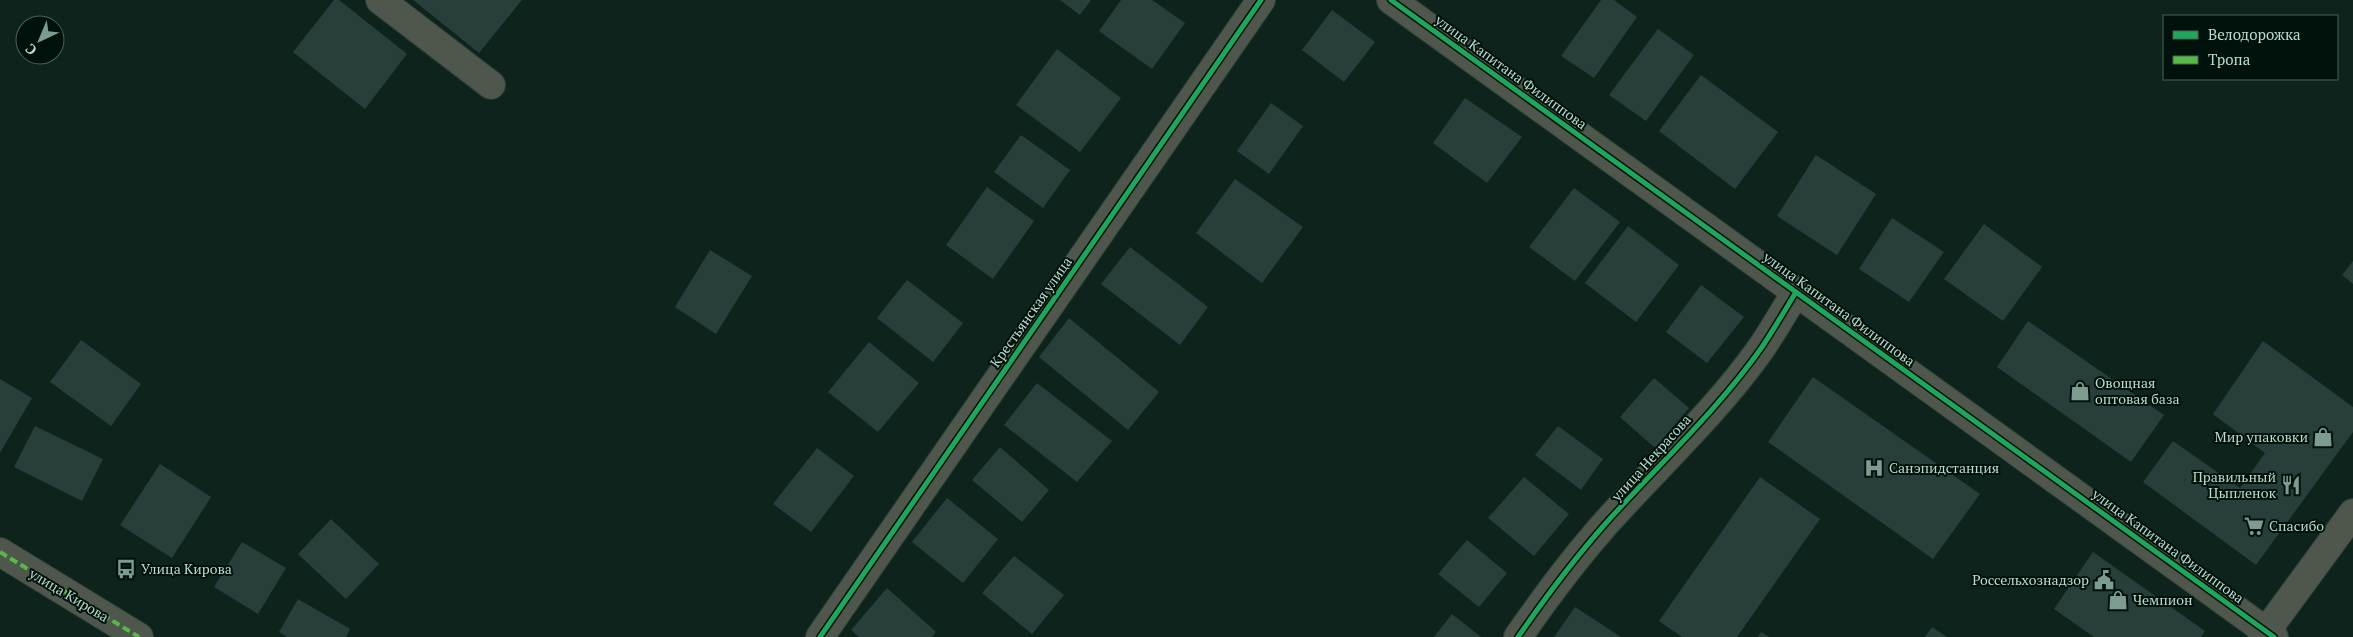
<svg xmlns="http://www.w3.org/2000/svg" width="2353" height="637" viewBox="0 0 2353 637" font-family="'PT Serif',serif">
<rect width="100%" height="100%" fill="#0d231c"/>
<!-- building -->
<g fill="#283e3b">
<path d="M334 0H339L407 54 365 109 293 52Z"/>
<path d="M413 0H522L479 53Z"/>
<path d="M1060 0H1091L1080 15Z"/>
<path d="M1121 0H1152L1185 23 1152 69 1099 31Z"/>
<path d="M1601 0H1614L1637 17 1594 78 1561 56Z"/>
<path d="M1332 10 1375 42 1344 82 1302 50Z"/>
<path d="M1658 29 1694 55 1646 121 1609 95Z"/>
<path d="M1057 49 1121 98 1080 152 1016 105Z"/>
<path d="M1701 75 1778 132 1735 189 1659 131Z"/>
<path d="M1465 98 1522 137 1487 183 1433 143Z"/>
<path d="M1271 103 1303 126 1269 174 1237 151Z"/>
<path d="M1021 135 1070 170 1043 208 994 172Z"/>
<path d="M1816 155 1876 194 1837 255 1777 216Z"/>
<path d="M1235 179 1303 227 1262 283 1196 233Z"/>
<path d="M987 187 1034 221 993 279 946 245Z"/>
<path d="M1574 188 1620 222 1575 281 1529 247Z"/>
<path d="M1892 218 1944 252 1909 302 1859 269Z"/>
<path d="M1984 224 2042 267 2003 321 1944 279Z"/>
<path d="M1628 226 1679 265 1636 322 1585 283Z"/>
<path d="M1130 247 1208 307 1180 345 1101 284Z"/>
<path d="M710 250 752 276 716 334 675 307Z"/>
<path d="M2353 261V284L2342 275Z"/>
<path d="M907 280 963 323 933 362 877 318Z"/>
<path d="M1701 285 1744 317 1707 363 1666 332Z"/>
<path d="M1069 318 1159 392 1128 430 1039 357Z"/>
<path d="M2028 321 2164 415 2131 462 1997 367Z"/>
<path d="M81 340 141 384 111 426 50 382Z"/>
<path d="M2263 341 2353 407V432L2256 565 2143 482 2173 441 2240 488 2265 453 2213 414Z"/>
<path d="M869 342 919 383 878 432 828 392Z"/>
<path d="M1813 377 1980 494 1933 559 1768 442Z"/>
<path d="M1654 378 1689 408 1655 448 1620 417Z"/>
<path d="M0 379 32 398 0 453Z"/>
<path d="M1037 383 1112 441 1077 482 1004 425Z"/>
<path d="M35 426 103 459 82 501 14 467Z"/>
<path d="M1558 426 1603 459 1581 490 1535 455Z"/>
<path d="M1000 447 1049 490 1022 522 972 480Z"/>
<path d="M817 448 854 476 811 532 773 504Z"/>
<path d="M160 464 211 497 172 558 120 525Z"/>
<path d="M1524 477 1569 514 1534 556 1488 518Z"/>
<path d="M1760 477 1820 519 1737 637H1682L1659 621Z"/>
<path d="M947 498 998 539 963 583 912 542Z"/>
<path d="M331 519 379 564 346 599 298 554Z"/>
<path d="M1467 540 1507 573 1479 607 1438 574Z"/>
<path d="M242 542 286 568 258 614 214 587Z"/>
<path d="M2093 552 2205 631 2201 637H2094L2054 609Z"/>
<path d="M1014 556 1064 595 1032 634 982 593Z"/>
<path d="M887 588 936 632 932 637H859L851 630Z"/>
<path d="M298 599 350 629 346 637H287L279 632Z"/>
<path d="M1575 607 1621 637H1554Z"/>
<path d="M1452 614 1481 637H1434Z"/>
<path d="M1932 627 1947 637H1925Z"/>
<path d="M1761 632 1769 637H1758Z"/>
</g>
<g fill="none" stroke-linecap="round" stroke-linejoin="round">
<defs>
<g id="minor">
<path d="M380 0 491 85"/>
<path d="M1391 0 2274 637"/>
<path d="M0 552 139 637"/>
<path d="M820 637 1261 0"/>
<path d="M1518 637C1545 598 1574 559 1606 523 1658 465 1717 411 1762 347 1774 329 1785 310 1796 292"/>
<path d="M2262 637 2353 513"/>
</g>
</defs>
<!-- minor casing -->
<use href="#minor" stroke="#2a3f38" stroke-width="30"/>
<!-- minor -->
<use href="#minor" stroke="#4f564c" stroke-width="28"/>
<!-- quiet -->
<path stroke="#58b947" stroke-width="4" stroke-dasharray="8 4" stroke-linecap="butt" d="M0 552 139 637"/>
<defs>
<g id="cycleway">
<path d="M1391 0 2274 637"/>
<path d="M820 637 1261 0"/>
<path d="M1518 637C1545 598 1574 559 1606 523 1658 465 1717 411 1762 347 1774 329 1785 310 1796 292"/>
</g>
</defs>
<!-- cycleway casing -->
<use href="#cycleway" stroke="#00120b" stroke-width="8"/>
<!-- cycleway -->
<use href="#cycleway" stroke="#20a55d" stroke-width="5"/>
</g>
<!-- icons -->
<defs>
<symbol id="shop-bare" viewBox="-9 -9 18 18"><path d="M-5-2.5h2.3a2.7 3.5 0 0 1 5.4 0H5L5.5 6h-11ZM-1.5-2.5h3a1.5 2.3 0 0 0-3 0Z" fill="#7d9b90" stroke="#00120b" stroke-width="2.5" paint-order="stroke"/></symbol>
<symbol id="hospital-bare" viewBox="-9 -9 18 18"><path d="M-5-5h3v3.5h4V-5h3V5h-3V1.5h-4V5h-3Z" fill="#7d9b90" stroke="#00120b" stroke-width="2.5" paint-order="stroke"/></symbol>
<symbol id="restaurant-bare" viewBox="-9 -9 18 18"><path d="M-5-6h1v4h1v-4h1v4h1v-4h1v5L-1.5 .5V6h-2V.5L-5-1ZM5-6V6H3V1.5H1.5Q1.5-4 5-6Z" fill="#7d9b90" stroke="#00120b" stroke-width="2.5" paint-order="stroke"/></symbol>
<symbol id="supermarket-bare" viewBox="-9 -9 18 18"><path d="M-6-5.5h2.5l.6 2H6L4.5 2H-2.5L-4.4-4H-6ZM-1.5 3.2a1.3 1.3 0 1 0 .1 0ZM3 3.2a1.3 1.3 0 1 0 .1 0Z" fill="#7d9b90" stroke="#00120b" stroke-width="2.5" paint-order="stroke"/></symbol>
<symbol id="bus-bare" viewBox="-9 -9 18 18"><path d="M-5-6H5V4H4V6H2V4H-2V6H-4V4H-5ZM-3.5-4V0h7V-4ZM-3.5 1.2v1.5H-2V1.2ZM2 1.2v1.5H3.5V1.2Z" fill="#7d9b90" stroke="#00120b" stroke-width="2.5" paint-order="stroke"/></symbol>
<symbol id="civic-bare" viewBox="-9 -9 18 18"><path d="M-.6-6.5H3V-4.5H.6V-3L4-1V1h2V6H-6V1h2V-1L-.6-3ZM-1.2 2.5V6h2.4V2.5Z" fill="#7d9b90" stroke="#00120b" stroke-width="2.5" paint-order="stroke"/></symbol>
</defs>
<g fill-rule="evenodd">
<use href="#shop-bare" x="2066" y="377" width="28" height="28"/>
<use href="#shop-bare" x="2309" y="423" width="28" height="28"/>
<use href="#hospital-bare" x="1860" y="454" width="28" height="28"/>
<use href="#restaurant-bare" x="2277" y="471" width="28" height="28"/>
<use href="#supermarket-bare" x="2240" y="512" width="28" height="28"/>
<use href="#bus-bare" x="112" y="555" width="28" height="28"/>
<use href="#civic-bare" x="2090" y="566" width="28" height="28"/>
<use href="#shop-bare" x="2104" y="586" width="28" height="28"/>
</g>
<g text-anchor="middle" stroke-width="4" stroke-linejoin="round" paint-order="stroke">
<!-- street labels -->
<g font-size="14" fill="#badcce" stroke="#00120b">
<text transform="translate(1511 72) rotate(36)" y="5">улица Капитана Филиппова</text>
<text transform="translate(1839 309) rotate(36)" y="5">улица Капитана Филиппова</text>
<text transform="translate(1031 312) rotate(-55)" y="5">Крестьянская улица</text>
<text transform="translate(1651 458) rotate(-48)" y="5">улица Некрасова</text>
<text transform="translate(2168 546) rotate(36)" y="5">улица Капитана Филиппова</text>
<text transform="translate(69 595) rotate(31)" y="5">улица Кирова</text>
</g>
<!-- poi labels -->
<g font-size="14" fill="#badcce" stroke="#00120b" text-anchor="start">
<text x="2095" y="388">Овощная<tspan x="2095" dy="16">оптовая база</tspan></text>
<text x="2308" y="442" text-anchor="end">Мир упаковки</text>
<text x="1889" y="473">Санэпидстанция</text>
<text x="2276" y="482" text-anchor="end">Правильный<tspan x="2276" dy="16">Цыпленок</tspan></text>
<text x="2269" y="531">Спасибо</text>
<text x="141" y="574">Улица Кирова</text>
<text x="2089" y="585" text-anchor="end">Россельхознадзор</text>
<text x="2133" y="605">Чемпион</text>
</g>
</g>
<!-- legend -->
<rect x="2163" y="15" width="175" height="65" fill="#00120b" stroke="#4a6359"/>
<rect x="2173" y="31" width="25" height="8" fill="#20a55d" stroke="#4a6359"/>
<text x="2208" y="40" font-size="15" fill="#badcce">Велодорожка</text>
<rect x="2173" y="56" width="25" height="8" fill="#58b947" stroke="#4a6359"/>
<text x="2208" y="65" font-size="15" fill="#badcce">Тропа</text>
<!-- north arrow -->
<g transform="translate(40 40) rotate(224)"><circle r="24" fill="#00120b" stroke="#4a6359"/>
<path d="M0-4L9 19L0 12L-9 19Z" fill="#7d9b90"/>
<text y="-8" font-size="14" font-weight="bold" text-anchor="middle" fill="#badcce">С</text>
</g>
</svg>
